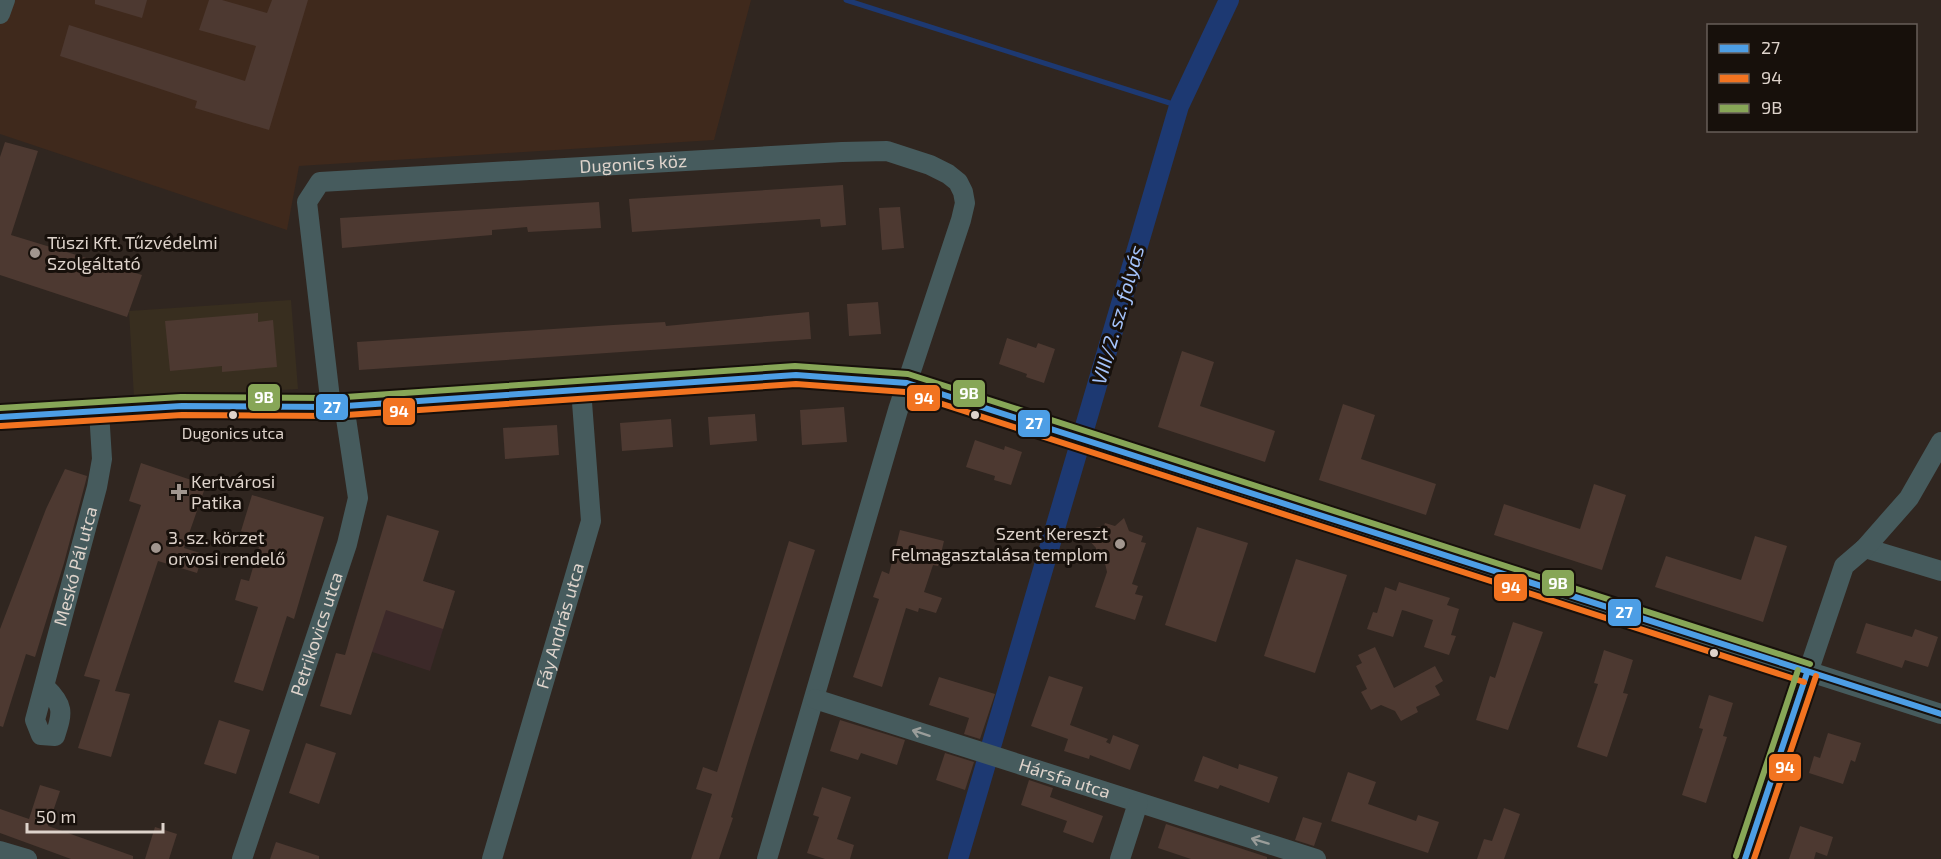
<svg xmlns="http://www.w3.org/2000/svg" width="1941" height="859" viewBox="0 0 1941 859" font-family="'Exo 2',sans-serif">
<rect width="100%" height="100%" fill="#302620"/>
<!-- commercial -->
<path fill="#3c2929" d="M372 565 455 591 430 671 348 644Z"/>
<!-- built -->
<path fill="#3f291c" d="M0 0H751L714 140 299 166 287 230 0 134Z"/>
<!-- education -->
<path fill="#382e1f" d="M291 300 298 389 134 398 129 311Z"/>
<g fill="none" stroke-linecap="round" stroke-linejoin="round">
<!-- stream -->
<path stroke="#1d3972" stroke-width="5" d="M846 0 1179 106"/>
<!-- canal -->
<path stroke="#1d3972" stroke-width="20" d="M958 859 1179 106 1229 0"/>
</g>
<!-- building -->
<g fill="#4d3931">
<path d="M95 0H147L142 18 95 4Z"/>
<path d="M209 0H222L267 13 272 0H308L269 130 195 108 197 101 60 56 69 25 245 81 256 46 199 30Z"/>
<path d="M5 142 38 151 11 235 142 275 127 317 0 275V157Z"/>
<path d="M843 185 846 225 821 227 820 219 632 232 629 199Z"/>
<path d="M599 202 601 228 528 232 527 227 492 230V235L342 248 340 218Z"/>
<path d="M900 207 904 248 882 250 879 208Z"/>
<path d="M878 302 881 334 849 336 847 304Z"/>
<path d="M809 312 811 339 359 370 357 342 613 325 665 322 666 326Z"/>
<path d="M258 313V322L273 320 277 367 222 372V366L170 371 165 321Z"/>
<path d="M1007 338 1036 348 1038 343 1055 349 1044 383 1026 377 1027 374 999 364Z"/>
<path d="M1182 351 1214 362 1200 406 1275 431 1265 462 1158 427Z"/>
<path d="M1343 404 1375 415 1361 459 1436 484 1426 515 1319 480Z"/>
<path d="M844 407 847 442 802 445 800 410Z"/>
<path d="M755 414 757 441 710 445 708 417Z"/>
<path d="M671 419 673 447 622 451 620 423Z"/>
<path d="M557 425 559 455 505 459 503 428Z"/>
<path d="M975 440 1004 450 1005 446 1022 452 1011 485 994 480 995 476 966 467Z"/>
<path d="M141 463 206 485 184 548 203 554 197 573 158 561 115 691 130 694 111 757 78 748 100 680 84 676 141 505 129 501Z"/>
<path d="M65 469 87 476 85 484 64 563 35 657 26 654 3 727 0 726V629L46 509Z"/>
<path d="M1594 484 1626 495 1602 570 1494 535 1504 504 1580 529Z"/>
<path d="M252 495 324 517 294 619 287 616 263 691 234 682 258 607 235 600 241 579 249 581 262 537 241 531Z"/>
<path d="M387 515 439 531 423 581 455 591 443 629 386 610 351 715 320 706 336 653 345 655Z"/>
<path d="M1124 518 1129 531 1143 536 1141 542 1146 543 1132 584 1138 586 1135 594 1143 596 1135 620 1095 607 1107 572 1103 555 1095 553 1096 548 1081 531 1104 526 1105 523 1115 526Z"/>
<path d="M1197 527 1248 543 1216 642 1165 625Z"/>
<path d="M900 530 944 541 938 566 933 565 924 592 942 598 936 613 919 608 918 612 906 608 882 687 853 677 879 599 873 597 882 571 889 574Z"/>
<path d="M1755 536 1787 546 1763 622 1655 587 1666 556 1741 580Z"/>
<path d="M789 541 815 550 750 754 731 817 733 818 719 859H691L712 794 696 789 703 767 717 772Z"/>
<path d="M1296 559 1347 575 1315 673 1264 656Z"/>
<path d="M1399 582 1450 598 1447 605 1459 609 1451 635 1456 636 1449 655 1424 647 1433 620 1406 611 1402 610 1393 637 1367 629 1373 612 1377 613 1385 587 1396 591Z"/>
<path d="M1513 622 1543 632 1508 730 1476 720 1490 676 1495 678Z"/>
<path d="M1866 623 1912 637 1915 629 1938 637 1928 667 1905 660 1902 668 1856 653Z"/>
<path d="M1375 647 1394 688 1435 666 1443 681 1435 686 1440 695 1416 707 1418 712 1401 721 1395 711 1381 705 1371 710 1361 692 1367 689 1356 666 1362 663 1358 655Z"/>
<path d="M1604 650 1633 660 1623 693 1628 694 1607 757 1577 747 1598 684 1594 683Z"/>
<path d="M1049 676 1083 687 1070 725 1108 739 1106 742 1110 744 1113 735 1139 745 1130 770 1090 755 1089 759 1064 751 1068 739 1031 726Z"/>
<path d="M939 677 995 694 980 739 964 734 969 718 929 705Z"/>
<path d="M1709 695 1733 703 1723 736 1727 737 1706 803 1682 795 1703 729 1699 728Z"/>
<path d="M219 720 250 730 236 774 204 764Z"/>
<path d="M840 720 905 740 897 765 861 753 858 760 830 751Z"/>
<path d="M1828 733 1861 743 1855 762 1851 760 1843 784 1809 773 1814 756 1820 758Z"/>
<path d="M306 743 336 753 319 804 289 793Z"/>
<path d="M945 753 974 762 965 790 936 780Z"/>
<path d="M1203 756 1238 769 1239 764 1278 777 1269 803 1220 785 1218 789 1194 781Z"/>
<path d="M1348 772 1376 782 1368 804 1416 821 1418 815 1439 822 1428 853 1331 821Z"/>
<path d="M1029 780 1053 788 1050 797 1103 816 1093 843 1063 832 1067 821 1021 805Z"/>
<path d="M40 785 60 791 48 826 133 856V859H71L0 833V809L29 819Z"/>
<path d="M822 787 851 797 837 839 854 845 850 859H825L807 853 819 817 813 815Z"/>
<path d="M1504 808 1520 814 1504 859H1477L1484 839 1492 841Z"/>
<path d="M1303 817 1322 823 1314 846 1295 840Z"/>
<path d="M1166 824 1267 857V859H1191L1158 848Z"/>
<path d="M1800 826 1833 837 1827 856 1816 852 1814 859H1789Z"/>
<path d="M155 827 177 834 169 859H145Z"/>
<path d="M276 842 319 856V859H270Z"/>
</g>
<g fill="none" stroke-linecap="round" stroke-linejoin="round">
<!-- street -->
<g stroke="#465b5d" stroke-width="20">
<path d="M0 14 5 0"/>
<path id="s1" d="M331 407 307 202 320 182 842 152 887 151 930 165 948 174 958 182 963 192 965 203 961 220 898 410 767 859"/>
<path d="M0 417 182 406 331 407 796 375 866 378 907 383 1941 714"/>
<path d="M1865 548 1941 571"/>
<path id="s2" d="M45 687C64 705 63 712 55 736L41 735 35 720 97 487 102 459 99 411"/>
<path id="s3" d="M815 699 1316 859"/>
<path d="M0 851 27 859"/>
<path id="s4" d="M242 859 347 544 358 498 344 405"/>
<path id="s5" d="M492 859 591 521 581 389"/>
<path d="M1120 859 1138 803"/>
<path d="M1745 859 1844 566 1865 548 1909 498 1941 442"/>
</g>
<defs>
<g id="bus-1">
<path d="M0 417 182 406 331 407 796 375 907 383 1941 714"/>
<path d="M1745 859 1807 673"/>
</g>
<g id="bus-2">
<path d="M1 426 182 415 332 416 796 384 905 392 1804 682"/>
<path d="M1754 859 1816 676"/>
</g>
<g id="bus-3">
<path d="M0 408 181 397 331 398 795 366 908 374 1810 664"/>
<path d="M1736 856 1798 670"/>
</g>
</defs>
<!-- bus-1 casing -->
<use href="#bus-1" stroke="#17100b" stroke-width="10"/>
<!-- bus-2 casing -->
<use href="#bus-2" stroke="#17100b" stroke-width="10"/>
<!-- bus-3 casing -->
<use href="#bus-3" stroke="#17100b" stroke-width="10"/>
<!-- bus-1 -->
<use href="#bus-1" stroke="#4d9ee5" stroke-width="6"/>
<!-- bus-2 -->
<use href="#bus-2" stroke="#f27320" stroke-width="6"/>
<!-- bus-3 -->
<use href="#bus-3" stroke="#87a657" stroke-width="6"/>
</g>
<!-- one-way arrows -->
<defs><path id="oneway-shaft" d="M-6 0H5M1.5-3L5.5 0L1.5 3" fill="none" stroke-width="1.6" stroke-linecap="round" stroke-linejoin="round" transform="scale(1.5)"/></defs>
<g stroke="#9a9d9a">
<use href="#oneway-shaft" transform="translate(921 733) rotate(-162)"/>
<use href="#oneway-shaft" transform="translate(1260 841) rotate(-163)"/>
</g>
<!-- markers -->
<g fill="#a1968f" stroke="#17100b" stroke-width="2">
<circle cx="35" cy="253" r="6"/>
<path d="M176 483h6v6h6v6h-6v6h-6v-6h-6v-6h6z"/>
<circle cx="1120" cy="544" r="6"/>
<circle cx="156" cy="548" r="6"/>
</g>
<g fill="#ded3cb" stroke="#17100b" stroke-width="2">
<circle cx="233" cy="415" r="5"/>
<circle cx="975" cy="415" r="5"/>
<circle cx="1714" cy="653" r="5"/>
</g>
<g text-anchor="middle" stroke-width="6" stroke-linejoin="round" paint-order="stroke">
<!-- bus labels -->
<g font-size="16" fill="#ded3cb" stroke="#17100b">
<text x="233" y="439">Dugonics utca</text>
</g>
<!-- street labels -->
<g font-size="18" fill="#ded3cb" stroke="#17100b">
<text dy="6" stroke="none"><textPath href="#s1" startOffset="544">Dugonics köz</textPath></text>
<text dy="6" stroke="none"><textPath href="#s2" startOffset="244">Meskó Pál utca</textPath></text>
<text dy="6" stroke="none"><textPath href="#s5" startOffset="243">Fáy András utca</textPath></text>
<text dy="6" stroke="none"><textPath href="#s4" startOffset="237">Petrikovics utca</textPath></text>
<text dy="6" stroke="none"><textPath href="#s3" startOffset="262">Hársfa utca</textPath></text>
</g>
<!-- poi labels -->
<g font-size="18" fill="#ded3cb" stroke="#17100b" text-anchor="start">
<text x="47" y="249">Tüszi Kft. Tűzvédelmi<tspan x="47" dy="21">Szolgáltató</tspan></text>
<text x="191" y="488">Kertvárosi<tspan x="191" dy="21">Patika</tspan></text>
<text x="1108" y="540" text-anchor="end">Szent Kereszt<tspan x="1108" dy="21">Felmagasztalása templom</tspan></text>
<text x="168" y="544">3. sz. körzet<tspan x="168" dy="21">orvosi rendelő</tspan></text>
</g>
<!-- water labels -->
<g font-size="20" font-style="italic" fill="#a4c3fb" stroke="#17100b">
<text transform="translate(1118 315) rotate(-74)" y="7">VIII/2. sz. folyás</text>
</g>
</g>
<g stroke="#17100b" stroke-width="2">
<rect x="952" y="379" width="34" height="29" rx="6" fill="#87a657"/>
<rect x="247" y="383" width="34" height="29" rx="6" fill="#87a657"/>
<rect x="906" y="384" width="35" height="28" rx="6" fill="#f27320"/>
<rect x="315" y="393" width="34" height="28" rx="6" fill="#4d9ee5"/>
<rect x="382" y="397" width="34" height="29" rx="6" fill="#f27320"/>
<rect x="1017" y="409" width="34" height="29" rx="6" fill="#4d9ee5"/>
<rect x="1541" y="569" width="34" height="28" rx="6" fill="#87a657"/>
<rect x="1493" y="573" width="35" height="29" rx="6" fill="#f27320"/>
<rect x="1607" y="598" width="35" height="29" rx="6" fill="#4d9ee5"/>
<rect x="1768" y="753" width="34" height="29" rx="6" fill="#f27320"/>
</g>
<g font-size="16" text-anchor="middle" font-weight="bold" fill="#fff">
<text x="969" y="399">9B</text>
<text x="264" y="403">9B</text>
<text x="924" y="404">94</text>
<text x="332" y="413">27</text>
<text x="399" y="417">94</text>
<text x="1034" y="429">27</text>
<text x="1558" y="589">9B</text>
<text x="1511" y="593">94</text>
<text x="1624" y="618">27</text>
<text x="1785" y="773">94</text>
</g>
<!-- legend -->
<rect x="1707" y="24" width="210" height="108" fill="#17100b" stroke="#675e58" stroke-width="1.5"/>
<rect x="1719" y="44" width="30" height="9" fill="#4d9ee5" stroke="#675e58" stroke-width="1.5"/>
<text x="1761" y="54" font-size="18" fill="#ded3cb">27</text>
<rect x="1719" y="74" width="30" height="9" fill="#f27320" stroke="#675e58" stroke-width="1.5"/>
<text x="1761" y="84" font-size="18" fill="#ded3cb">94</text>
<rect x="1719" y="104" width="30" height="9" fill="#87a657" stroke="#675e58" stroke-width="1.5"/>
<text x="1761" y="114" font-size="18" fill="#ded3cb">9B</text>
<!-- scale -->
<path d="M27 823v9h136v-9" fill="none" stroke="#ded3cb" stroke-width="3"/>
<text x="36" y="823" font-size="18" fill="#ded3cb" stroke="#17100b" stroke-width="4.5" paint-order="stroke">50 m</text>
</svg>
